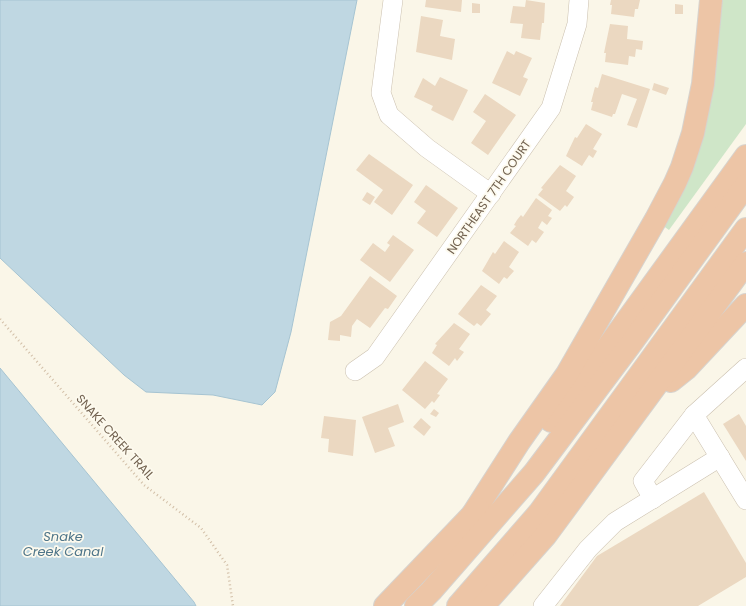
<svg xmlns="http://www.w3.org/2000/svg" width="746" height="606" viewBox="0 0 746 606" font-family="Poppins,sans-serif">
<rect width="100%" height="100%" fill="#faf6e8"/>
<!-- green -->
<path fill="#cfe6c8" d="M720 0H746V124L669 230 662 225Z"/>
<!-- water -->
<g fill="#bfd7e2" stroke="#a6c4d2">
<path d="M0 0H357L291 332 275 392 262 405 213 395 146 392 124 375 0 258Z"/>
<path d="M0 368 194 602 196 606H0Z"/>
</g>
<!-- building -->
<g fill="#ebd8c1">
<path d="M426 0H462L461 12 425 7Z"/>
<path d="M526 0 545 3 544 23H542L540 40 521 38 523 24 510 23 513 6 525 7Z"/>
<path d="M611 0H640L638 9H635L634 17 611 14 612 5H610Z"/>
<path d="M472 3 480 4V13H472Z"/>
<path d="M675 4 683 5V14H675Z"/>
<path d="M421 16 443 20 440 36 455 39 452 60 416 52Z"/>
<path d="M610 24 628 26 627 39 643 41 642 50 636 49 635 57 629 56 628 65 605 62 606 53H604Z"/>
<path d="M507 51 514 55 516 51 532 58 523 77 528 79 520 96 492 83Z"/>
<path d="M602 74 650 89 637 128 627 125 637 99 622 94 615 114H613L612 117 591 110 593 102H591L595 87 598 88Z"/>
<path d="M440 77 468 90 453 121 431 110 433 106 414 97 423 78 435 86Z"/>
<path d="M654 83 669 88 666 95 652 90Z"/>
<path d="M485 94 516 115 488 155 471 143 486 121 473 112Z"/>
<path d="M586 124 602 134 593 149 597 151 593 158 589 155 582 166 566 156 575 137 577 138Z"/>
<path d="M369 154 413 185 392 215 374 202 383 190 356 170Z"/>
<path d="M560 165 576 176 566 191 574 197 567 207 565 205 560 211 538 195 543 189 541 188Z"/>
<path d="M426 185 458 208 437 237 417 223 426 211 414 202Z"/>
<path d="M367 192 375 197 370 205 362 200Z"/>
<path d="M536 198 552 210 548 216 552 218 547 225 542 221 538 228 544 232 536 243 532 240 528 246 510 233 516 226 514 225 517 220 521 215 523 217Z"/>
<path d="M393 235 414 250 390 282 360 260 373 243 385 252 390 245 387 243Z"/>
<path d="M504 241 519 252 509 267 514 271 507 279 504 277 499 284 482 271 493 252 495 254Z"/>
<path d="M370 276 397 296 388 309 385 308 370 328 357 319 352 326 351 337 340 335V341L328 340 330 322 341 316Z"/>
<path d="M481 285 497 296 486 310 491 314 481 326 477 323 474 326 458 314Z"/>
<path d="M454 323 470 334 459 349 464 352 457 361 455 358 449 366 432 353 437 345 435 344Z"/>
<path d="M425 361 448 379 437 394 440 395 434 403 432 401 425 409 402 390Z"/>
<path d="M398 404 404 422 388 428 395 446 375 453 362 417Z"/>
<path d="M434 409 439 413 436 417 430 414Z"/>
<path d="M739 414 746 426V461L723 424Z"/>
<path d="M324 416 356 420 353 456 328 452 329 439 321 438Z"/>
<path d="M421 418 431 427 424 436 413 427Z"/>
<path d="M704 492 746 563V577L698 606H560L597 556Z"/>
</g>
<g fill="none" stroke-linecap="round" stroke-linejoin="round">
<defs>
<g id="minor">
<path d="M393 0 381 93 389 115 427 148 491 194"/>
<path d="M746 368 694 415 746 500"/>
<path d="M355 371 375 357 551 108 577 24 579 0"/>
<path d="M653 499 643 481 694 415"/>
<path d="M543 606 588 549 615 522 720 457"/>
</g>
<g id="highway">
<path d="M671 381 686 369 746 305"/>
<path d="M551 421 583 381 746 156"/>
<path d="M469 520 519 442 567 374 656 219 675 183 682 167 693 133 703 84 711 0"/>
<path d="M385 606 478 509"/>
<path d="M416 606 431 591 534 473 630 345 746 185"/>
<path d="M458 606 539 513 746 229"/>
<path d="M483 606 546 535 746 263"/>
</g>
</defs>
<!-- minor casing -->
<use href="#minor" stroke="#cbc0af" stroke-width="20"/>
<!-- highway casing -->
<use href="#highway" stroke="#d7d3ce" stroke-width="24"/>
<!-- path -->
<path stroke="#d1bea6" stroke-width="2.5" stroke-dasharray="1 3" stroke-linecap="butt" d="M0 319 144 485 201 528 227 565 233 606"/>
<!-- minor -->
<use href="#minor" stroke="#fff" stroke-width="19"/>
<!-- highway -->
<use href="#highway" stroke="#edc5a6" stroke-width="22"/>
</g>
<g text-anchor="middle" stroke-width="3.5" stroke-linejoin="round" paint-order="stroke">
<!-- street labels -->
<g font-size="12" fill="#71614f" stroke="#fdfaee">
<text transform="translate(489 197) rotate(-55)" y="4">NORTHEAST 7TH COURT</text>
<text transform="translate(115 437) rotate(48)" y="4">SNAKE CREEK TRAIL</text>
</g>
<!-- water labels -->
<g font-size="13" font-style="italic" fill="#4e7589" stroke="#fdfaee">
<text x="63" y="541">Snake<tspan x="63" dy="15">Creek Canal</tspan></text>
</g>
</g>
</svg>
